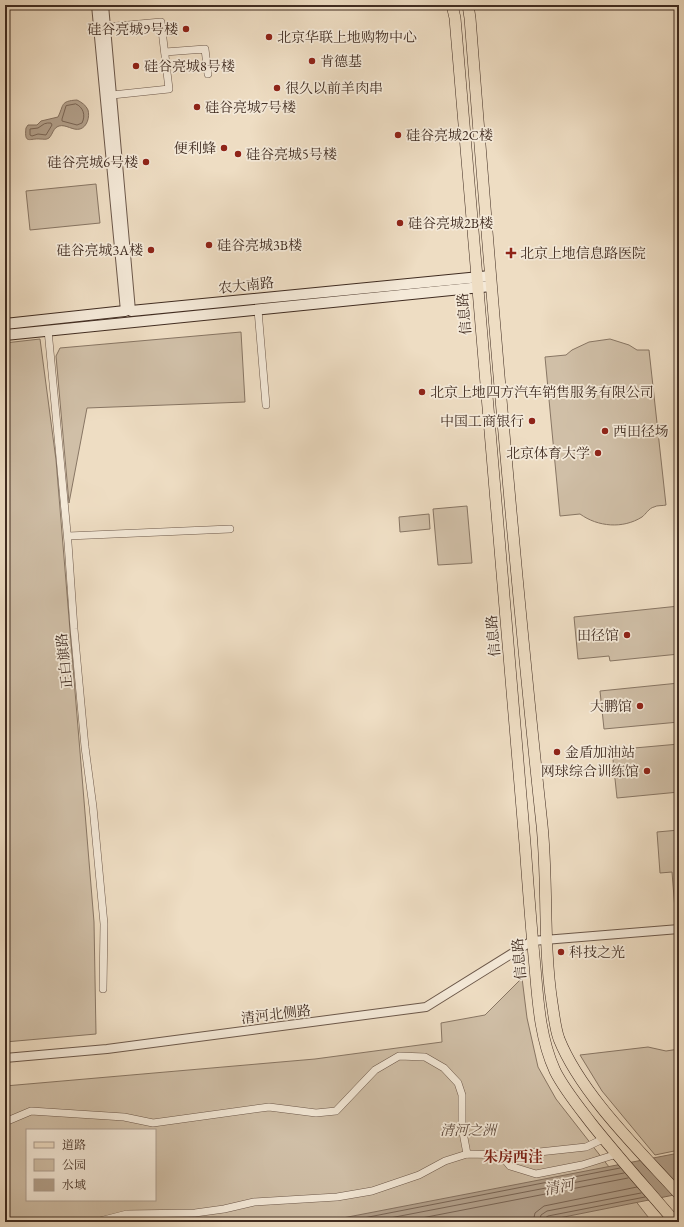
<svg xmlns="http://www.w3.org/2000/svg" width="684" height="1227" viewBox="0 0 684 1227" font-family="'EB Garamond','Noto Serif SC',serif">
<rect width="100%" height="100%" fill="#eeddc3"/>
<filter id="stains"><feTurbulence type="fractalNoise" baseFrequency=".005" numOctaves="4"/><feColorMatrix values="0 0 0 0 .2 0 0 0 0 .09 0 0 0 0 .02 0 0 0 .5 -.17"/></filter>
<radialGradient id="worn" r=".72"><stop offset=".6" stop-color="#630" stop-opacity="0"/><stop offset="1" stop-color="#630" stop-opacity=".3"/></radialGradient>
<!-- green -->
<g fill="#d0bfa7" stroke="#887664" fill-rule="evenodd">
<path d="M96 184 100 223 30 230 26 191Z"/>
<path d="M241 332 245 402 87 408 69 503 56 356 60 348Z"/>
<path d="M40 339 56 460 94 922 96 1034 5 1042V343Z"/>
<path d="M610 339 629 345 637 350H649L666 505C663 506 657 505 654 507 649 508 646 514 642 517 623 529 598 527 580 514L560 516 545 357 566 355 572 350 589 342Z"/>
<path d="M467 506 472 563 438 565 433 509Z"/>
<path d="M429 514 430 529 400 532 399 517Z"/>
<path d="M679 606V654L610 661 609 656 578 659 574 617Z"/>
<path d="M679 683V722L604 729 600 691Z"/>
<path d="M679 744V792L617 798 612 750Z"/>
<path d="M679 830V910H675L672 872 660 873 657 832Z"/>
<path d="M522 978 527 1018 538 1067 556 1099 652 1222H5V1086L315 1059 442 1042 441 1023 485 1015ZM27 1130H155V1200H27Z"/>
<path d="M648 1047 666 1051 679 1049V1150L655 1155 602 1091 580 1055Z"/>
</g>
<!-- water -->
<g fill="#b3a18c" stroke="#857261">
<path d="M77 100C81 102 86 105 88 110 90 117 87 127 80 129 73 131 66 124 59 126 53 128 53 134 49 138 46 140 44 139 40 139 30 138 24 145 26 128L28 125H37L41 121 58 117C64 105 60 101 77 100Z"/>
<path d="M679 1153V1194L539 1222H322Z"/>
</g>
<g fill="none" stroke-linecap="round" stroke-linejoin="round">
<!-- shore -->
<g stroke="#7a6656" stroke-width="1">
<path d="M76 104C83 107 86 115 82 123L77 125 62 121V119L66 106Z"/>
<path d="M48 123H51L52 125 46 135 38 134 32 136 30 135V129L38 128 44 124Z"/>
<path d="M343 1222 620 1168"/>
<path d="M369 1222 624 1173"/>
<path d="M401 1222 628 1178"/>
<path d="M533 1222 535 1213 544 1206 637 1187"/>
<path d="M539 1222 541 1215 547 1211 641 1193"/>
<path d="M544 1222 545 1218 548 1216 645 1197"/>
</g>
<defs>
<g id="minor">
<path d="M106 27 161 22 169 89 112 95"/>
<path d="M165 52 205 49 208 74"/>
<path d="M258 310 266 405"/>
<path d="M48 330 68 543 74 629 85 747 93 807 104 924 103 989"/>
<path d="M68 536 230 529"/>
<path d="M5 1122 31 1111 124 1117 153 1123 269 1107 316 1113 336 1111 375 1070 399 1056 425 1057 444 1068 458 1083 462 1095V1127L467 1154"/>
<path d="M501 1155 510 1166 536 1174 582 1165 617 1154"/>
<path d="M96 1222 127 1214 195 1213 224 1209 254 1202 337 1197 372 1191 419 1175 445 1161 467 1154 511 1155 586 1147 603 1139"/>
</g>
<g id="tertiary">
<path d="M96 5 125 311H131L104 5"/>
<path d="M5 1058 107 1049 426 1007 532 941 679 929"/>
</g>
<g id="secondary">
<path d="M131 311 490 276"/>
<path d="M5 324 125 311"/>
<path d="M5 335 491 286"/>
</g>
<g id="primary">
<path d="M452 5 455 18 525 844C528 885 531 926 535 967 538 1002 540 1038 555 1071 564 1089 578 1106 591 1123 618 1157 647 1189 675 1222"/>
<path d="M468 5 470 18C491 287 513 557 542 825 548 884 543 944 552 1003 554 1015 555 1028 559 1039 581 1094 639 1150 679 1194"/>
</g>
</defs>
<!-- minor casing -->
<use href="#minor" stroke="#6c584a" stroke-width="8"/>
<!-- tertiary casing -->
<use href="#tertiary" stroke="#6c584a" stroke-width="10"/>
<!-- secondary casing -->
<use href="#secondary" stroke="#402c21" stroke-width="12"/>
<!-- primary casing -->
<use href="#primary" stroke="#402c21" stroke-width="12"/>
<!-- minor -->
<use href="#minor" stroke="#f4e9d8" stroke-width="7"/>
<!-- tertiary -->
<use href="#tertiary" stroke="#f4e9d8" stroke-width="8"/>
<!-- secondary -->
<use href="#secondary" stroke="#f4e9d8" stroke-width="10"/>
<!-- primary -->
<use href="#primary" stroke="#eeddc3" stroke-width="11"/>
</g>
<!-- markers -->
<g fill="#8f2418" stroke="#f4e9d8" stroke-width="1.5">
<circle cx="186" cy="29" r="4"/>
<circle cx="269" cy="37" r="4"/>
<circle cx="312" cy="61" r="4"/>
<circle cx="136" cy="66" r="4"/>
<circle cx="277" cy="88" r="4"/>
<circle cx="197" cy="107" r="4"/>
<circle cx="398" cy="135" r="4"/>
<circle cx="224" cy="148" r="4"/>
<circle cx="238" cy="154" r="4"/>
<circle cx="146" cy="162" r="4"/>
<circle cx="400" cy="223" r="4"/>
<circle cx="209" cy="245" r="4"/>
<circle cx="151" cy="250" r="4"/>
<path d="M509 247h4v4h4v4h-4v4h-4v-4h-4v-4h4z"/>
<circle cx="422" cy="392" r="4"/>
<circle cx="532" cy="421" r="4"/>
<circle cx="605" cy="431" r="4"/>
<circle cx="598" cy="453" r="4"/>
<circle cx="627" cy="635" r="4"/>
<circle cx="640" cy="706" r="4"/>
<circle cx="557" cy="752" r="4"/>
<circle cx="647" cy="771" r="4"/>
<circle cx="561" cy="952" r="4"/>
</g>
<g text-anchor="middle" stroke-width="3.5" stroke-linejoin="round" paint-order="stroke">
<!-- poi labels -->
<g font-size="14" fill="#402c21" stroke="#f4e9d8" text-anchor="start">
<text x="178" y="34" text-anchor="end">硅谷亮城9号楼</text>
<text x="277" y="42">北京华联上地购物中心</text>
<text x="320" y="66">肯德基</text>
<text x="144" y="71">硅谷亮城8号楼</text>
<text x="285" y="93">很久以前羊肉串</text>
<text x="205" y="112">硅谷亮城7号楼</text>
<text x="406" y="140">硅谷亮城2C楼</text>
<text x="216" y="153" text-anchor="end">便利蜂</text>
<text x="246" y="159">硅谷亮城5号楼</text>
<text x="138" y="167" text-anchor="end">硅谷亮城6号楼</text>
<text x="408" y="228">硅谷亮城2B楼</text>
<text x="217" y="250">硅谷亮城3B楼</text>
<text x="143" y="255" text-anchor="end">硅谷亮城3A楼</text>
<text x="520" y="258">北京上地信息路医院</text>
<text x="430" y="397">北京上地四方汽车销售服务有限公司</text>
<text x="524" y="426" text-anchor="end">中国工商银行</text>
<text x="613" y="436">西田径场</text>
<text x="590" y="458" text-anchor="end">北京体育大学</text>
<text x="619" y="640" text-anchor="end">田径馆</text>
<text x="632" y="711" text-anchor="end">大鹏馆</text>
<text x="565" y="757">金盾加油站</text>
<text x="639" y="776" text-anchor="end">网球综合训练馆</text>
<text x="569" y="957">科技之光</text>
</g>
<!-- street labels -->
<g font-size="14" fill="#402c21" stroke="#f4e9d8">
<text transform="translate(246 285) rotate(-6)" y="5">农大南路</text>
<text transform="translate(464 314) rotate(-95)" y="5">信息路</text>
<text transform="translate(493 636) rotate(-95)" y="5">信息路</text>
<text transform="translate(64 661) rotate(-96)" y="5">正白旗路</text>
<text transform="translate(519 959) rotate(-95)" y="5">信息路</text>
<text transform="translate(276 1014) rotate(-7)" y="5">清河北侧路</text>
</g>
<!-- park labels -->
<g font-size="14" font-style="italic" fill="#5d493c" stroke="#f4e9d8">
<text x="468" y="1135">清河之洲</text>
</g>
<!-- neighbourhood labels -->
<g font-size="15" font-weight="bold" fill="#7a1f14" stroke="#f4e9d8">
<text x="513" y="1162">朱房西洼</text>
</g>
<!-- water labels -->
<g font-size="15" font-style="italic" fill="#5d493c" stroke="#f4e9d8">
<text transform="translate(559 1187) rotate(-11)" y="5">清河</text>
</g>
</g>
<!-- margin -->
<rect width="684" height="1227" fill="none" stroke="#eeddc3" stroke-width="20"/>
<rect x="6" y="6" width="672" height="1215" fill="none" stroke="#402c21" stroke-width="2"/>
<rect x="10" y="10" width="664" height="1207" fill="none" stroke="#402c21"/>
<!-- legend -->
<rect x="26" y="1129" width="130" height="72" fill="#f4e9d8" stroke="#ac9d8f"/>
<rect x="34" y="1142" width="20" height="6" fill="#eeddc3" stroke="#ac9d8f"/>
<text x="62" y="1149" font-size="12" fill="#402c21">道路</text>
<rect x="34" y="1159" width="20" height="12" fill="#d0bfa7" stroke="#ac9d8f"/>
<text x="62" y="1169" font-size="12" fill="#402c21">公园</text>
<rect x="34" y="1179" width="20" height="12" fill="#b3a18c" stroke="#ac9d8f"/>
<text x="62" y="1189" font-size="12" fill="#402c21">水域</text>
<rect width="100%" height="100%" filter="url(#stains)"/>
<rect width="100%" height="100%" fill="url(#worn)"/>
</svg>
